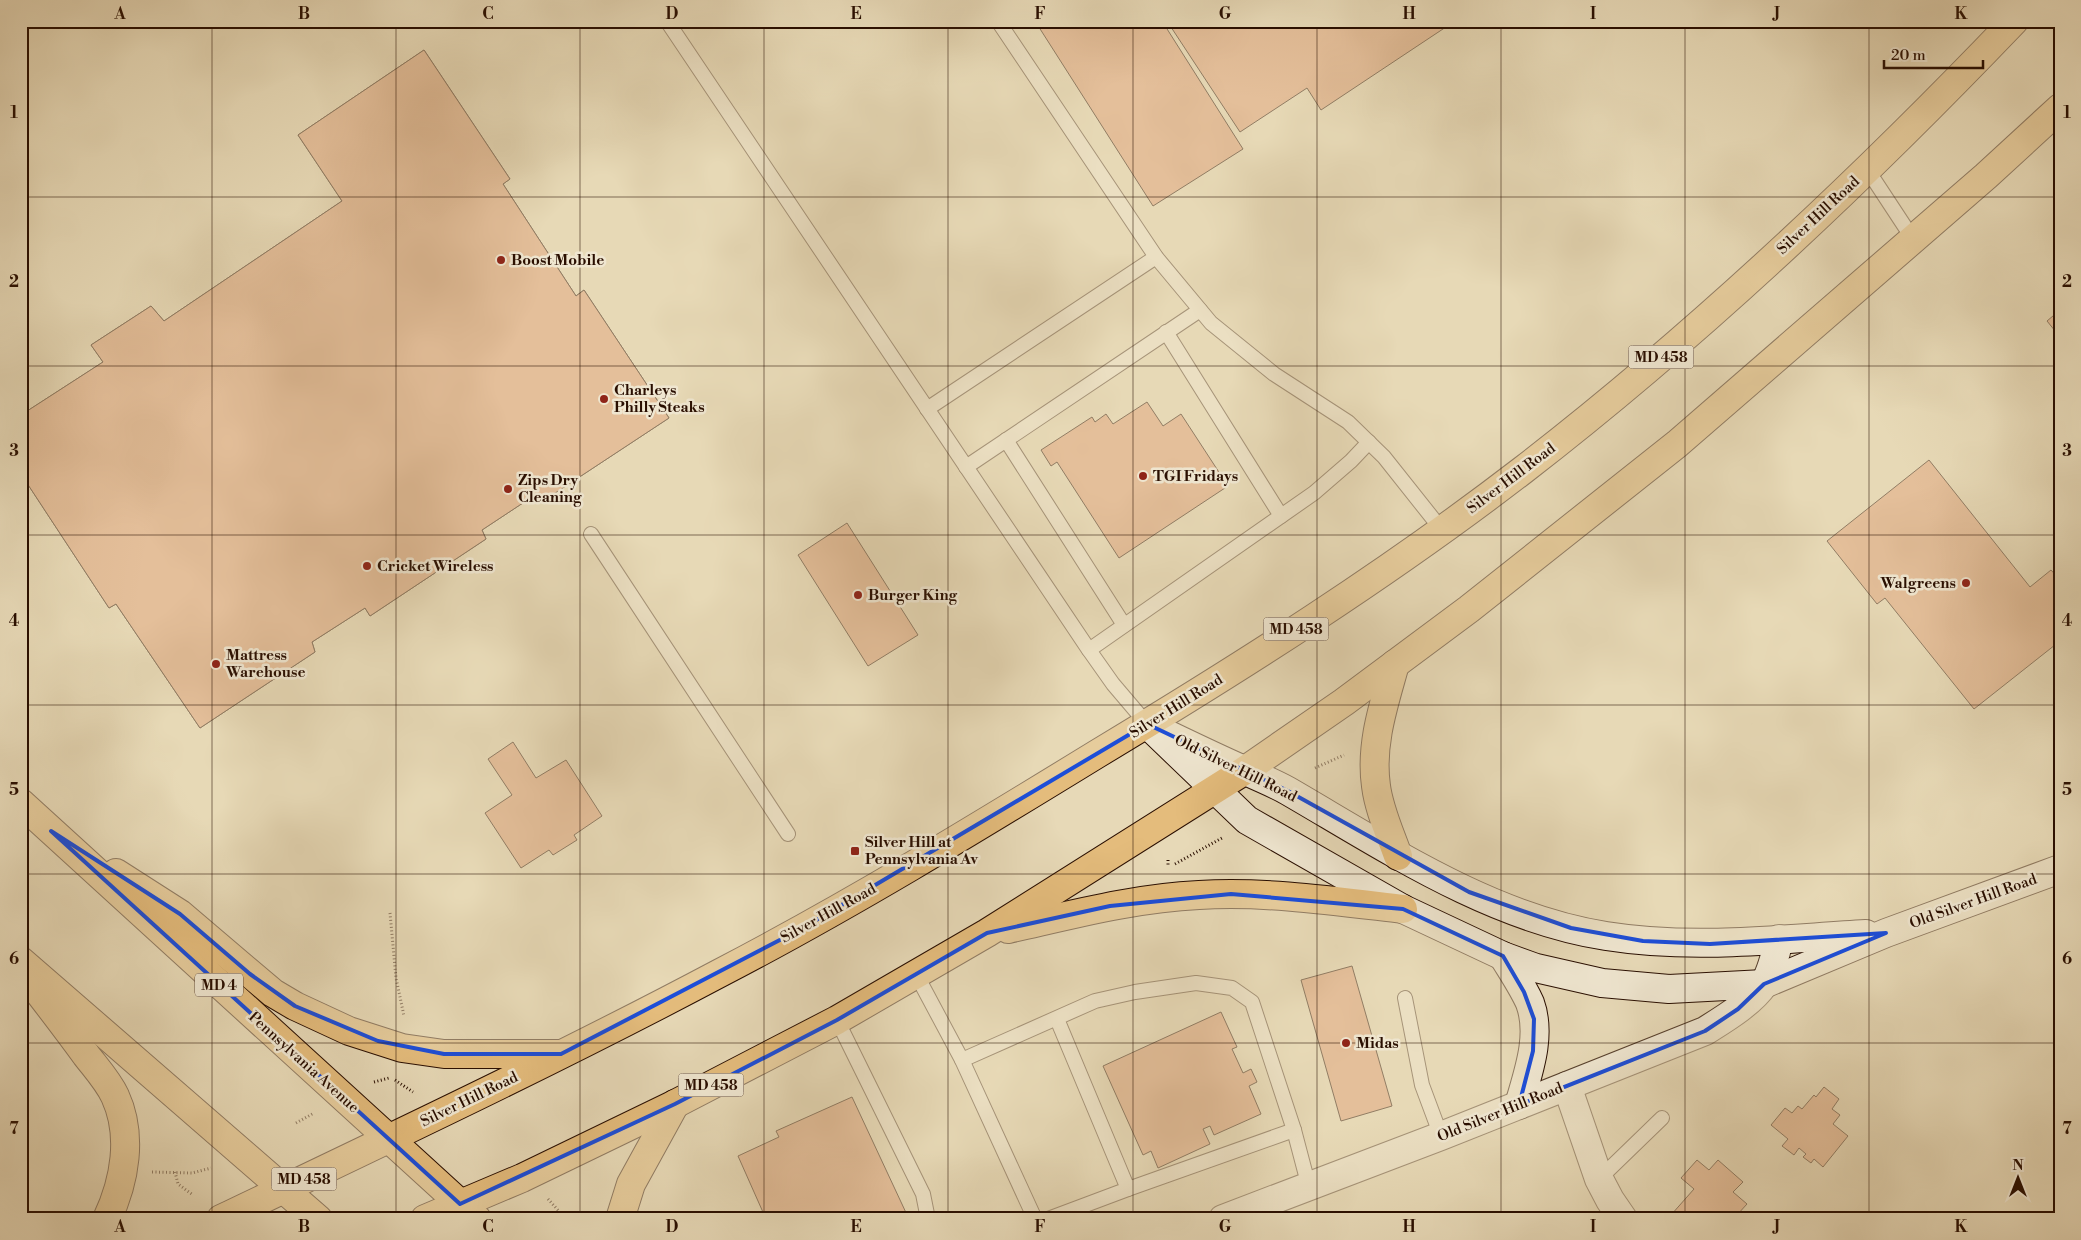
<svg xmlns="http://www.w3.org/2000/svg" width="2081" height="1240" viewBox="0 0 2081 1240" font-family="'Libre Bodoni',serif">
<rect width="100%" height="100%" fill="#e7d9b7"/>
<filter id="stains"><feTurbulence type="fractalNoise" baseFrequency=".004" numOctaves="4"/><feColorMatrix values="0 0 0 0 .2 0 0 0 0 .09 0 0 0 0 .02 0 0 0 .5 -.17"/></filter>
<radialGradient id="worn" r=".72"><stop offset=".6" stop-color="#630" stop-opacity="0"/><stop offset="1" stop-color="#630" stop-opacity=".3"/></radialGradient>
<!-- building -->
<g fill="#dfa179" stroke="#290e00" fill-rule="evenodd">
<path d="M1035 21H1162L1243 149 1153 206Z"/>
<path d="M1167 21H1455L1321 110 1307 88 1240 132Z"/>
<path d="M424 50 510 179 503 184 576 296 584 290 669 418 540 503 535 495 482 530 486 539 370 616 365 608 312 642 315 652 200 728 116 604 109 608 21 474V415L103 362 91 345 151 306 164 321 342 201 298 135ZM363 207 381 235 380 236 448 341 454 338 467 359 472 356 477 364 523 333 529 343 134 600 130 593 460 378 353 214Z"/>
<path d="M424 50 510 179 503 184 576 296 584 290 669 418 540 503 535 495 482 530 486 539 370 616 365 608 312 642 315 652 200 728 116 604 109 608 21 474V415L103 362 91 345 151 306 164 321 342 201 298 135Z"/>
<path d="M2060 310V337L2047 321Z"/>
<path d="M1147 402 1163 426 1181 414 1228 486 1119 558 1057 462 1051 466 1041 450 1092 417 1095 422 1106 414 1113 424Z"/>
<path d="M1929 460 2030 587 2051 570 2060 580V610L2053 615 2060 623V641L1974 709 1885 598 1877 604 1827 541Z"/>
<path d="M847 523 918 635 868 666 798 555Z"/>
<path d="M513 742 536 778 566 760 602 816 574 835 577 840 553 855 549 850 521 868 485 813 512 795 488 759Z"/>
<path d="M1352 966 1392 1106 1341 1121 1301 980Z"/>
<path d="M1221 1012 1237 1047 1232 1049 1243 1073 1251 1069 1257 1082 1249 1086 1261 1114 1214 1135 1210 1126 1203 1129 1210 1144 1158 1168 1151 1151 1143 1155 1103 1066Z"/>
<path d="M1824 1087 1839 1099 1832 1109 1840 1115 1833 1124 1848 1136 1823 1167 1814 1159 1811 1163 1803 1157 1806 1154 1799 1148 1794 1155 1782 1146 1788 1139 1771 1125 1785 1108 1792 1113 1798 1106 1802 1109 1814 1095 1816 1097Z"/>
<path d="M852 1097 908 1217 766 1219 738 1156 779 1137 776 1131Z"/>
<path d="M1697 1160 1709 1170 1718 1160 1743 1182 1733 1192 1747 1204 1737 1215 1742 1219H1676L1671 1215 1694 1189 1681 1178Z"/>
</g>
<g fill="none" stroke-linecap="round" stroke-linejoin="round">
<defs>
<g id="lane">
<path d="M667 21 1089 650 1113 684 1147 724"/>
<path d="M998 21 1156 257 1211 323 1274 374 1348 422 1384 457 1442 530"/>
<path d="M1867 169 1913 239"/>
<path d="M1166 332 1281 516"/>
<path d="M927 409 1156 257"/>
<path d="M1006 440 1124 625"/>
<path d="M966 467 1200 310"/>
<path d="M591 534 788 834"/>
<path d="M1089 650 1314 493 1351 461 1369 442"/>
<path d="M916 974 962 1060 1035 1219"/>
<path d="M1405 998 1422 1085 1441 1136"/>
<path d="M837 1020 923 1194 928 1219"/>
<path d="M962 1060 1095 1001 1135 992 1196 983 1232 988 1252 1002 1294 1130 1309 1187"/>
<path d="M1599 1179 1662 1118"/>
<path d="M1128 1189 1294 1130"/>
<path d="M1048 1219 1128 1189 1057 1019"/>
</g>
<g id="street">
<path d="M1567 1086 1599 1179 1610 1200 1623 1219"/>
<path d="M1223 1219 1441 1136 1705 1031C1724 1019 1751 1003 1764 984 1772 971 1776 953 1779 939"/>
</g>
<g id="secondary">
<path d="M1147 724 1247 820 1403 909 1503 956 1536 968 1602 983 1669 989 1764 984 1886 933 2060 869"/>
<path d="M1169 735C1194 747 1219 759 1244 770 1258 777 1274 783 1288 791 1388 849 1491 918 1606 936 1694 950 1779 939 1866 934"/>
<path d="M1503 956C1512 971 1523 987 1530 1003 1542 1036 1528 1073 1519 1105"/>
</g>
<g id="primary">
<path d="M1395 664C1384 704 1370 744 1376 786 1379 810 1390 833 1398 856"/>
<path d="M1008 929C1071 915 1134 898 1199 895 1267 891 1335 901 1403 909"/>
<path d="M221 1219C388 1139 556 1060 720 973 849 906 973 830 1097 754 1243 666 1388 574 1523 470 1699 334 1861 181 2014 21"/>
<path d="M425 1219 522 1178 675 1104 837 1020 987 933 1244 771 1344 702 1469 609 1677 444 1986 176 2060 108"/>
</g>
<g id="highway">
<path d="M21 803 477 1219"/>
<path d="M116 873 180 914 273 993 295 1006 349 1031 402 1048 444 1054H561"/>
<path d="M21 961 318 1219"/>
<path d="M37 990C54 1012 70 1033 86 1055 96 1068 108 1081 115 1096 133 1135 125 1181 107 1219"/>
<path d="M620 1219 631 1184 675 1104"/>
</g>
</defs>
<!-- lane casing -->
<use href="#lane" stroke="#58412e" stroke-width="16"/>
<!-- street casing -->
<use href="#street" stroke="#58412e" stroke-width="30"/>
<!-- secondary casing -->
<use href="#secondary" stroke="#290e00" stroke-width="30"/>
<!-- primary casing -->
<use href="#primary" stroke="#290e00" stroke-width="30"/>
<!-- highway casing -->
<use href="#highway" stroke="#290e00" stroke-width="30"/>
<!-- path -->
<g stroke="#290e00" stroke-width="3" stroke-dasharray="1 2.5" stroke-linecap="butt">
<path d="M1315 768 1344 755"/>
<path d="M1168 860V867"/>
<path d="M1175 864 1222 838"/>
<path d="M390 913 396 978 404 1016"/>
<path d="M395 1080 413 1092"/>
<path d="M374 1082 389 1078"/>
<path d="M296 1123 314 1113"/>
<path d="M152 1172 192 1173 211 1168"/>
<path d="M175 1172 178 1184 193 1195"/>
<path d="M548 1199 566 1219"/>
</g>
<!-- lane -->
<use href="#lane" stroke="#efe6d0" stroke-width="14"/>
<!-- street -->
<use href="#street" stroke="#efe6d0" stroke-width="28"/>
<!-- secondary -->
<use href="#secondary" stroke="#efe6d0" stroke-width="28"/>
<!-- primary -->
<use href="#primary" stroke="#e4bc7c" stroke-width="28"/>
<!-- highway -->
<use href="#highway" stroke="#e4bc7c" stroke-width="28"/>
</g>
<!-- marked area -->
<path d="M0 0H2081V1240H0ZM1147 724 1286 790 1469 892 1571 928 1643 941 1710 944 1886 933 1764 984 1738 1009 1705 1031 1519 1105 1533 1051 1534 1019 1524 992 1503 956 1403 909 1231 894 1110 906 987 933 837 1020 675 1104 460 1204 51 831 180 914 250 974 295 1006 378 1041 444 1054H561L801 929Z" fill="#e7d9b7" fill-opacity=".55" fill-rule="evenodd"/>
<path fill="none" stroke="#1d4ed8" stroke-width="4" stroke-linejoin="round" d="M1147 724 1286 790 1469 892 1571 928 1643 941 1710 944 1886 933 1764 984 1738 1009 1705 1031 1519 1105 1533 1051 1534 1019 1524 992 1503 956 1403 909 1231 894 1110 906 987 933 837 1020 675 1104 460 1204 51 831 180 914 250 974 295 1006 378 1041 444 1054H561L801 929Z"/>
<!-- grid -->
<path fill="none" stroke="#290e00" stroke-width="1" stroke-opacity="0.55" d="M212 21V1219M396 21V1219M580 21V1219M764 21V1219M948 21V1219M1133 21V1219M1317 21V1219M1501 21V1219M1685 21V1219M1869 21V1219M21 197H2060M21 366H2060M21 535H2060M21 705H2060M21 874H2060M21 1043H2060"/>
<!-- markers -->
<g fill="#8f2418" stroke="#efe6d0" stroke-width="2">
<circle cx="501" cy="260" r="5"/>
<circle cx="604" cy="399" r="5"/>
<circle cx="1143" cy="476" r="5"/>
<circle cx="508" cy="489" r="5"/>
<circle cx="367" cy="566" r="5"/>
<circle cx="1966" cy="583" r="5"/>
<circle cx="858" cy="595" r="5"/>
<circle cx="216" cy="664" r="5"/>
<rect x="850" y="846" width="10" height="10" rx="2.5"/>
<circle cx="1346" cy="1043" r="5"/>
</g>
<g text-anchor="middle" stroke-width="5" stroke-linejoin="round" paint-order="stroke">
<!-- shield labels -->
<g fill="#efe6d0" stroke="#644f3e" stroke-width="1">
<rect x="1628.5" y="345.5" width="65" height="23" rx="4"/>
<rect x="1263.5" y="617.5" width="65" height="23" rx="4"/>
<rect x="195" y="973.5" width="48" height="23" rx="4"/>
<rect x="678.5" y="1073.5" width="65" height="23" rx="4"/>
<rect x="271.5" y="1167.5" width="65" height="23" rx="4"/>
</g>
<g font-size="14" font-weight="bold" fill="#290e00">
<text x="1661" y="362">MD 458</text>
<text x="1296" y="634">MD 458</text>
<text x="219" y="990">MD 4</text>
<text x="711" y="1090">MD 458</text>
<text x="304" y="1184">MD 458</text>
</g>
<!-- street labels -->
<g font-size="15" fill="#290e00" stroke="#efe6d0">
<text transform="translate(1818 215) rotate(-43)" y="5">Silver Hill Road</text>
<text transform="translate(1511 478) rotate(-37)" y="5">Silver Hill Road</text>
<text transform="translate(1176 706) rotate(-32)" y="5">Silver Hill Road</text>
<text transform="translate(1236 768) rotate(26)" y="5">Old Silver Hill Road</text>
<text transform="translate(1973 901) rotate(-20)" y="5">Old Silver Hill Road</text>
<text transform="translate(828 913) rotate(-29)" y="5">Silver Hill Road</text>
<text transform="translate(304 1062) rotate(42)" y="5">Pennsylvania Avenue</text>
<text transform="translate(469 1099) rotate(-26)" y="5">Silver Hill Road</text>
<text transform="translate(1500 1112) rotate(-22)" y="5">Old Silver Hill Road</text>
</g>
<!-- poi labels -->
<g font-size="15" font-weight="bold" fill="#290e00" stroke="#efe6d0" text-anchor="start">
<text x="511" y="265">Boost Mobile</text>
<text x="614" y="395">Charleys<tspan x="614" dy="17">Philly Steaks</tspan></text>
<text x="1153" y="481">TGI Fridays</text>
<text x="518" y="485">Zips Dry<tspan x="518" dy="17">Cleaning</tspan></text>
<text x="377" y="571">Cricket Wireless</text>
<text x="1956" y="588" text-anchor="end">Walgreens</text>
<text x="868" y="600">Burger King</text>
<text x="226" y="660">Mattress<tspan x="226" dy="17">Warehouse</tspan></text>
<text x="865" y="847">Silver Hill at<tspan x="865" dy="17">Pennsylvania Av</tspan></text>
<text x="1356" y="1048">Midas</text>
</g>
</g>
<!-- margin -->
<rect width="2081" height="1240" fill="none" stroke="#e7d9b7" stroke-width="55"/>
<!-- north arrow -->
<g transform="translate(2018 1178)" stroke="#efe6d0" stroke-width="4" paint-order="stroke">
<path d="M0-4L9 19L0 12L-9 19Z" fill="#290e00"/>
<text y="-8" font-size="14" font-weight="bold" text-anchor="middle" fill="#290e00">N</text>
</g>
<!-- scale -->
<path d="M1884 60v8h99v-8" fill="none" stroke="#290e00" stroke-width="2.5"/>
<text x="1891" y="60" font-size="15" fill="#290e00" stroke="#efe6d0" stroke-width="4" paint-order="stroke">20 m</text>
<rect x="28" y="28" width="2026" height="1184" fill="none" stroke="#290e00" stroke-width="2"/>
<g font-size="16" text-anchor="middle" font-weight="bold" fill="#290e00">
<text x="120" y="19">A</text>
<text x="304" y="19">B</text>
<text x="488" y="19">C</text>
<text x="672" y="19">D</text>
<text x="856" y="19">E</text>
<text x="1040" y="19">F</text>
<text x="1225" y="19">G</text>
<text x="1409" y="19">H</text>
<text x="1593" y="19">I</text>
<text x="1777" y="19">J</text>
<text x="1961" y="19">K</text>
<text x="14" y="118">1</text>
<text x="2067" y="118">1</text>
<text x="14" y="287">2</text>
<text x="2067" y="287">2</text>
<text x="14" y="456">3</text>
<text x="2067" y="456">3</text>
<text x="14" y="626">4</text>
<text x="2067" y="626">4</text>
<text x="14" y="795">5</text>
<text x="2067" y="795">5</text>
<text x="14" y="964">6</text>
<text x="2067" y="964">6</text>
<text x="14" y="1134">7</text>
<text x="2067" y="1134">7</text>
<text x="120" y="1232">A</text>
<text x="304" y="1232">B</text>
<text x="488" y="1232">C</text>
<text x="672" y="1232">D</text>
<text x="856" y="1232">E</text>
<text x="1040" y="1232">F</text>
<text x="1225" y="1232">G</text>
<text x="1409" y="1232">H</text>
<text x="1593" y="1232">I</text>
<text x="1777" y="1232">J</text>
<text x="1961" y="1232">K</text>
</g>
<rect width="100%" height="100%" filter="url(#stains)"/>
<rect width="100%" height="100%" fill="url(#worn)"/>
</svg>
